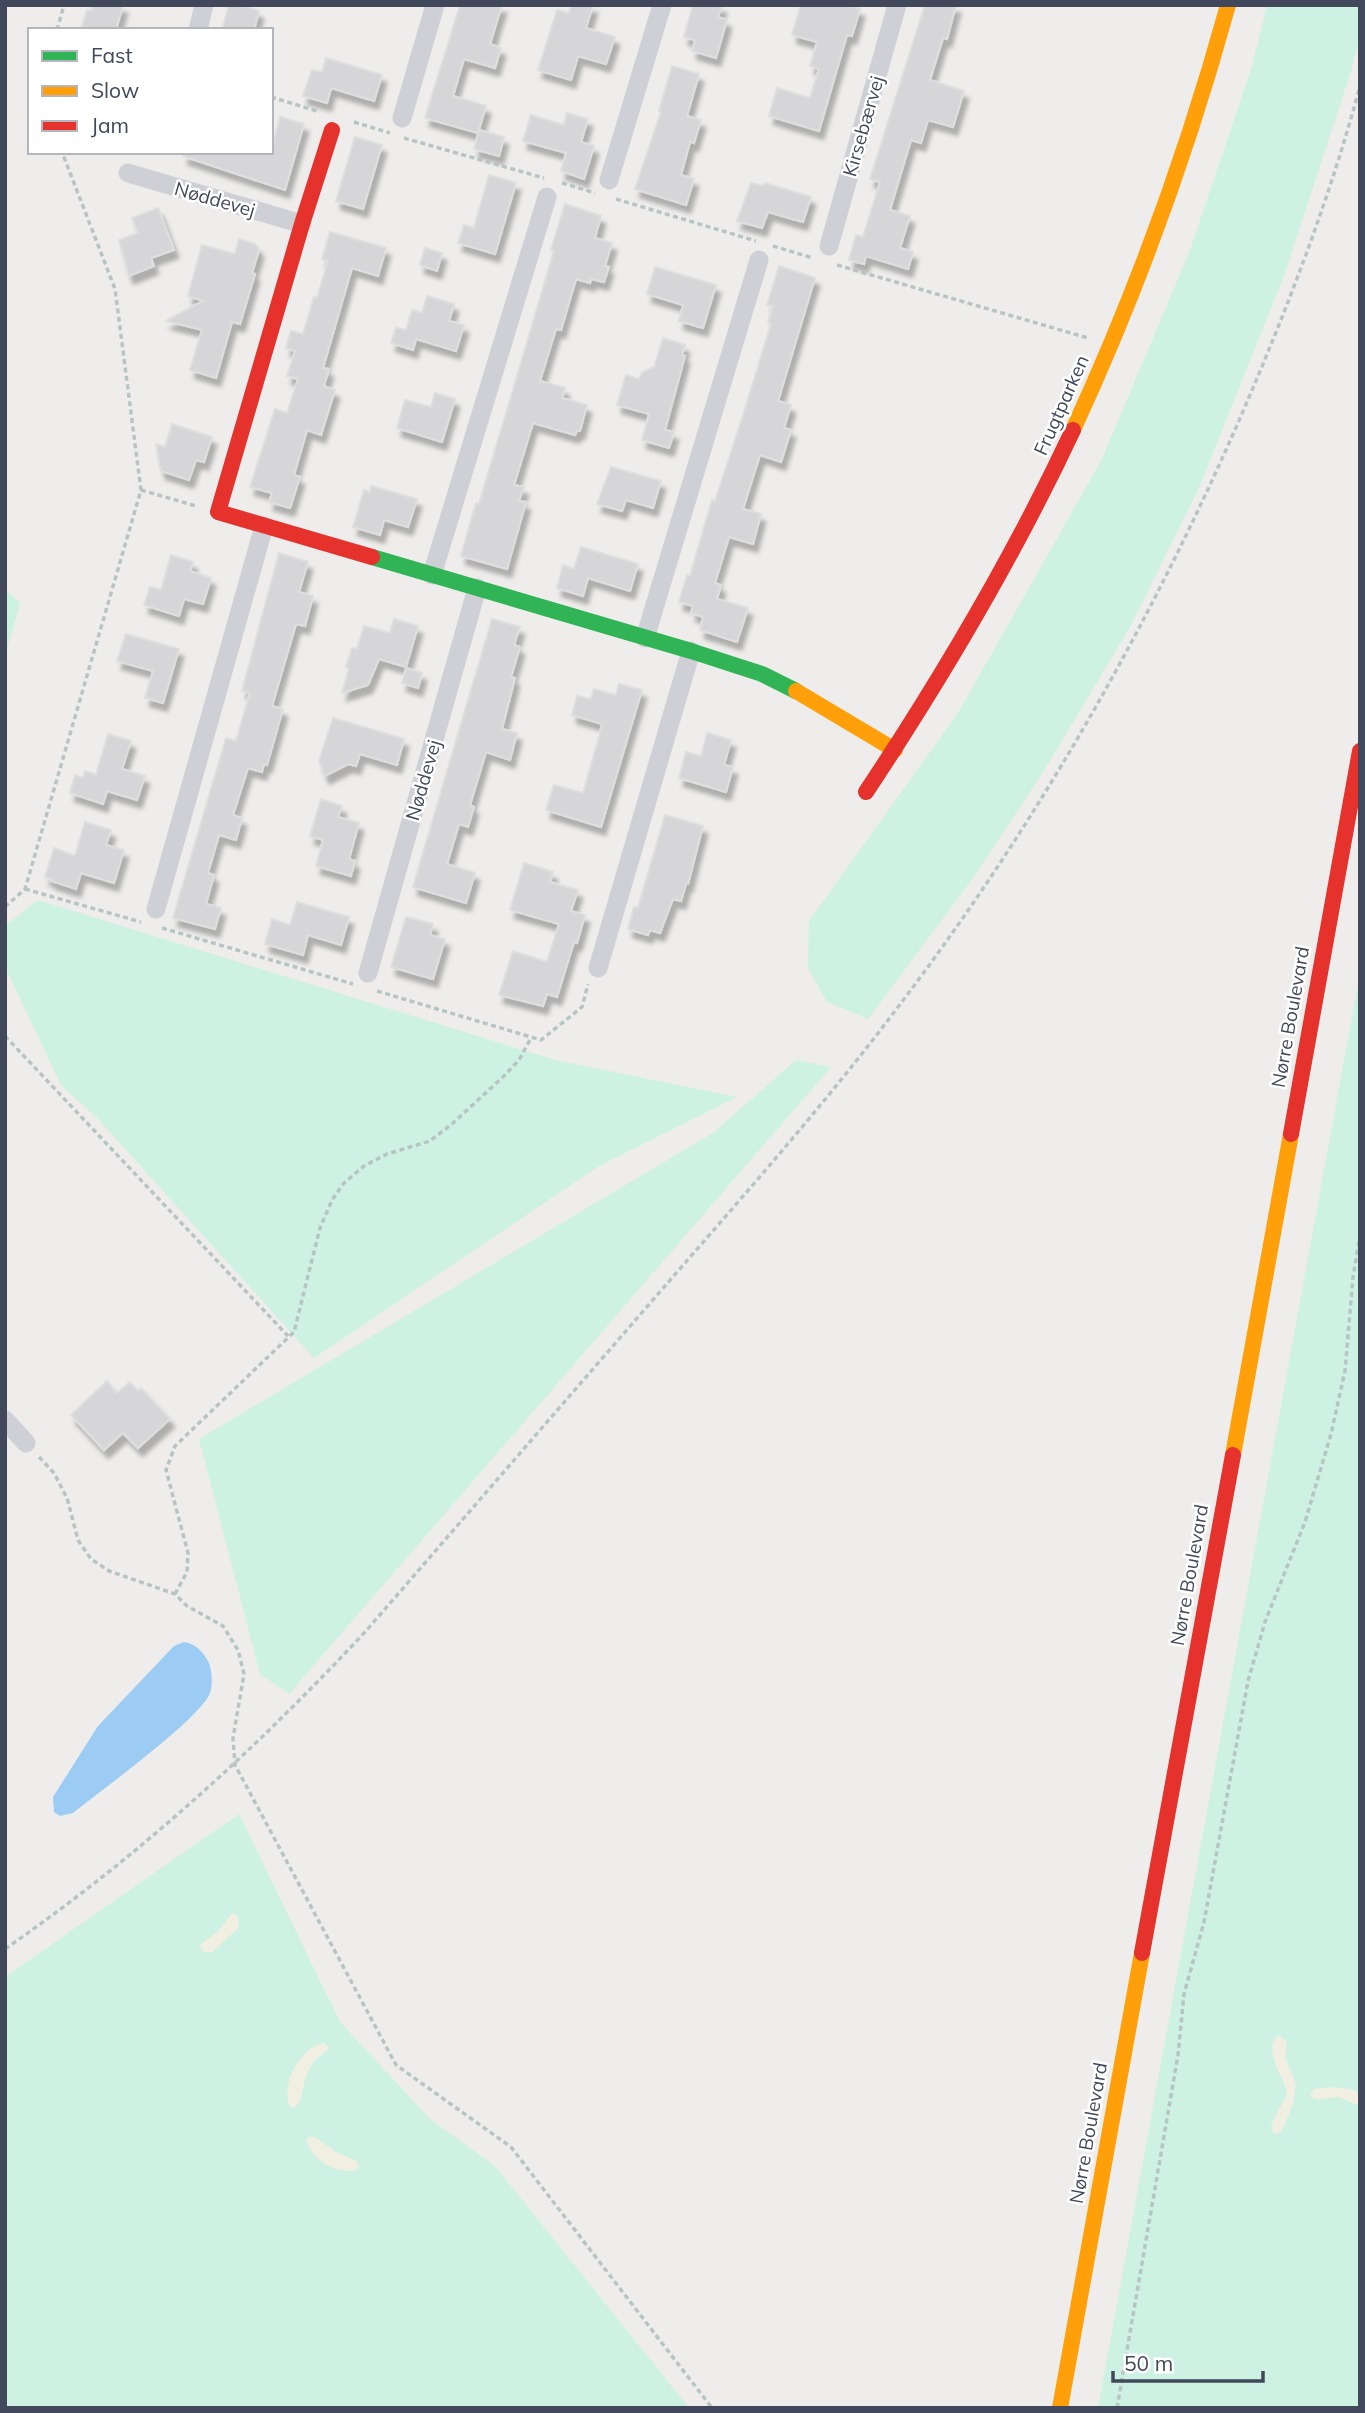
<svg xmlns="http://www.w3.org/2000/svg" width="1365" height="2413" viewBox="0 0 1365 2413" font-family="Mulish,sans-serif">
<defs>
<filter id="shadow"><feDropShadow dx="4.5" dy="8" stdDeviation="2" flood-color="#0004"/></filter>
</defs>
<rect width="100%" height="100%" fill="#eeedec"/>
<!-- green -->
<g fill="#cdf1e3">
<path d="M1267 5H1360V36L1351 71 1285 273 1198 490 1129 629 1045 769 976 874 868 1019 827 1002 808 968 809 921 958 713 1101 461 1189 253 1252 66Z"/>
<path d="M5 589 20 603 5 656Z"/>
<path d="M38 900 555 1060 737 1097 599 1166 314 1358 98 1119 61 1085 5 967V926Z"/>
<path d="M1360 973V2408H1098Z"/>
<path d="M796 1060 831 1067 289 1694 260 1674 199 1439 713 1133Z"/>
<path d="M239 1814 340 2022 430 2119 495 2166 689 2408H5V1977Z"/>
</g>
<!-- sand -->
<g fill="#f1efe1">
<path d="M232 1913 238 1916 239 1927 213 1952H203L200 1945 218 1931Z"/>
<path d="M1279 2035 1287 2042 1285 2057 1296 2085 1293 2104 1282 2131 1276 2134 1273 2132 1271 2125 1287 2094C1284 2077 1261 2048 1279 2035Z"/>
<path d="M324 2043 329 2048 327 2051C296 2069 309 2098 294 2108L290 2107C280 2085 300 2046 324 2043Z"/>
<path d="M1332 2087 1351 2089 1360 2093V2104H1355L1338 2097 1316 2100 1310 2096 1314 2089Z"/>
<path d="M308 2137H315L336 2152 357 2161 359 2167 357 2170C335 2174 313 2161 306 2140Z"/>
</g>
<!-- water -->
<path fill="#9ccbf3" d="M184 1642C196 1644 202 1651 208 1661 212 1669 213 1684 210 1693 201 1718 99 1792 73 1813L60 1816 54 1812 53 1797 98 1726 174 1646Z"/>
<!-- building -->
<g fill="#d6d6d8" stroke="#dededf" stroke-width="2" filter="url(#shadow)">
<path d="M93 5H123L116 30H81L87 10 91 11Z"/>
<path d="M229 5H239L259 11 254 30H222Z"/>
<path d="M460 5H502L490 44 501 48 495 68 464 59 453 96 486 106 478 133 425 118Z"/>
<path d="M571 5H593L586 28 615 37 606 64 578 56 571 80 538 70 557 10 569 13Z"/>
<path d="M693 5H722L718 17 727 20 716 58 692 51 695 40 684 37Z"/>
<path d="M801 5H847L860 9 852 36 847 35 819 131 769 116 777 88 810 98 819 69 810 66 817 42 792 35Z"/>
<path d="M925 5H956L947 39 943 38 930 80 964 91 953 127 928 120 921 143 911 140 890 210 910 216 900 248 913 252 908 269 866 256 864 264 849 260 856 235 863 237 880 182 870 179Z"/>
<path d="M326 58 382 75 374 101 331 88 327 103 303 96 312 70 322 72Z"/>
<path d="M672 66 699 74 687 116 701 120 694 143 690 142 681 175 694 179 686 205 635 189 661 112 659 111Z"/>
<path d="M567 113 588 119 581 142 594 146 584 179 561 171 566 153 523 141 531 115 564 125Z"/>
<path d="M280 117 304 124 285 190 183 156 184 152H271Z"/>
<path d="M479 130 504 137 499 156 474 149Z"/>
<path d="M355 137 382 145 363 209 336 201Z"/>
<path d="M489 175 516 183 495 254 458 243 464 225 474 228Z"/>
<path d="M751 183 764 186 765 183 811 197 803 222 768 212 762 228 737 221Z"/>
<path d="M565 204 601 216 595 238 612 243 605 266 609 267 604 282 591 279 590 283 576 279 561 330 556 329 540 381 565 388 562 398 587 405 580 431H577L575 435 533 423 514 485 524 487 519 501 526 502 507 569 461 556 476 503 479 504 533 322 554 251 551 250Z"/>
<path d="M158 208 174 250 151 258 154 266 129 276 119 240 138 233 132 218Z"/>
<path d="M330 232 386 248 378 276 352 268 323 368 329 369 324 386 335 390 321 435 307 430 294 475 300 477 290 508 269 502 272 493 250 487 275 409 287 413 298 379 287 376 295 351 286 348 291 331 303 334 314 297 317 298 328 261 322 259Z"/>
<path d="M239 239 255 244 259 250 252 273 255 274 240 324 232 322 216 378 190 370 202 330 166 321 203 301 188 296 202 245 235 254Z"/>
<path d="M425 248 442 253 437 271 420 265Z"/>
<path d="M779 266 815 278 778 401 791 405 784 428 791 430 781 462 760 455 743 509 761 514 753 544 729 537 715 583 721 585 717 599 748 608 737 642 700 630 703 617 691 613 693 606 679 602 687 575 690 576 712 500 715 501 744 412 771 324 768 323 773 306 767 305Z"/>
<path d="M655 267 716 285 703 328 679 321 683 305 647 294Z"/>
<path d="M427 296 454 304 449 321 464 325 456 351 416 339 413 350 391 343 396 328 406 330 412 310 422 313Z"/>
<path d="M663 338 685 345 682 355 685 356 665 430 674 432 669 448 642 440 649 414 617 405 626 375 639 379 642 372 654 367Z"/>
<path d="M435 393 455 399 442 442 397 428 405 400 431 407Z"/>
<path d="M172 424 212 437 204 462 196 460 189 480 161 471 156 444 165 447Z"/>
<path d="M611 467 661 481 653 508 626 500 622 511 597 504Z"/>
<path d="M371 486 417 499 408 527 384 520 380 535 353 527 364 490 370 492Z"/>
<path d="M581 547 638 564 630 591 588 578 583 596 557 588 563 565 574 569Z"/>
<path d="M279 553 308 562 299 592 313 596 305 626 296 624 272 706 283 709 267 765 264 764 262 772 248 768 233 815 242 818 236 840 219 835 208 873 214 875 206 904 221 908 215 929 173 918 226 738 236 741 250 693 242 691Z"/>
<path d="M171 555 193 562 190 571 211 578 203 604 184 599 179 616 144 605 150 587 161 590Z"/>
<path d="M394 619 418 626 406 667 379 659 368 685 342 693 349 668 346 667 352 648 357 649 364 626 390 633Z"/>
<path d="M492 619 520 627 514 645 520 647 511 677 515 678 502 729 517 733 510 760 486 752 470 805 474 807 468 827 459 824 447 864 475 873 466 903 413 887Z"/>
<path d="M126 634 179 649 163 703 145 698 153 671 117 661Z"/>
<path d="M406 668 422 673 418 688 402 683Z"/>
<path d="M619 684 642 690 601 827 546 810 554 785 583 793 598 741 602 724 572 715 577 696 591 699 594 689 616 695Z"/>
<path d="M333 718 404 739 397 765 360 754 356 766 348 764 325 776 319 761Z"/>
<path d="M707 733 731 740 724 765 733 767 726 792 679 778 686 752 701 756Z"/>
<path d="M108 734 131 741 122 769 145 776 137 800 107 791 103 804 70 793 75 775 83 778 85 771 96 775Z"/>
<path d="M321 799 342 806 338 817 359 823 349 859 355 861 351 876 316 866 323 840 310 836Z"/>
<path d="M665 815 703 826 688 884H686L681 901 673 899 660 933 650 930 648 935 628 929 634 907 638 908Z"/>
<path d="M85 822 111 830 106 845 124 850 114 883 81 873 76 889 51 881 52 879 45 877 54 848 75 856Z"/>
<path d="M524 863 553 872 550 882 578 890 571 911 585 915 577 943 574 942 557 997 547 994 543 1006 499 995 513 951 547 962 559 924 510 910Z"/>
<path d="M297 902 349 917 341 945 308 935 303 955 265 944 272 919 290 925Z"/>
<path d="M406 917 433 924 430 935 445 939 433 979 391 967Z"/>
<path d="M107 1381 117 1393 130 1382 138 1391 141 1388 170 1419 138 1448 123 1433 104 1450 71 1415Z"/>
</g>
<g fill="none" stroke-linecap="round" stroke-linejoin="round">
<!-- path -->
<g stroke="#b7c4c4" stroke-width="3.5" stroke-dasharray="5 3.5" stroke-linecap="butt">
<path d="M57 30 64 5"/>
<path d="M271 97 320 112"/>
<path d="M354 122 390 133"/>
<path d="M404 138 544 178"/>
<path d="M562 183 595 193"/>
<path d="M616 199 756 241"/>
<path d="M773 246 813 258"/>
<path d="M837 265 1088 338"/>
<path d="M141 490 196 506"/>
<path d="M25 889 141 922"/>
<path d="M5 907 25 889 141 490 115 289 62 152"/>
<path d="M162 928 353 984"/>
<path d="M377 991 541 1040 582 1007 588 984"/>
<path d="M5 1036 288 1336"/>
<path d="M39 1457 54 1473 67 1498 78 1540 91 1559 109 1571 175 1594 187 1606 223 1626 238 1650 244 1674 233 1738 235 1765 396 2065 511 2147 712 2408"/>
<path d="M175 1594 187 1572 188 1553 166 1470 175 1446 294 1332 320 1228 332 1200 344 1183 364 1166 387 1154 430 1141 453 1123 504 1076 519 1060 531 1038"/>
<path d="M5 1949C138 1857 255 1750 365 1632 465 1517 565 1401 665 1286 744 1195 825 1104 898 1007 1039 822 1155 616 1247 402 1291 299 1331 194 1360 86"/>
<path d="M1117 2408 1178 2055 1184 1994 1204 1922 1248 1681 1265 1622 1305 1522 1331 1434 1345 1371 1353 1277 1360 1236"/>
</g>
<!-- street -->
<g stroke="#cfd0d5" stroke-width="19">
<path d="M198 30 204 5"/>
<path d="M402 118 435 5"/>
<path d="M128 173 302 224"/>
<path d="M609 180 662 5"/>
<path d="M829 246 897 5"/>
<path d="M432 575 547 197"/>
<path d="M645 638 759 260"/>
<path d="M156 909 264 526"/>
<path d="M598 968 691 651"/>
<path d="M368 973 477 588"/>
<path d="M5 1420 26 1443"/>
</g>
<!-- fast -->
<path stroke="#30b455" stroke-width="16" d="M372 557 691 651 762 674 796 691"/>
<!-- slow -->
<g stroke="#ff9f0a" stroke-width="16">
<path d="M1073 430C1138 289 1187 154 1228 5"/>
<path d="M796 691 895 750"/>
<path d="M1233 1455 1291 1134"/>
<path d="M1060 2408 1142 1953"/>
</g>
<!-- jam -->
<g stroke="#e5322d" stroke-width="16">
<path d="M332 130 302 224 218 512 372 557"/>
<path d="M866 792C943 676 1014 556 1073 430"/>
<path d="M1291 1134 1360 751"/>
<path d="M1142 1953 1233 1455"/>
</g>
</g>
<g text-anchor="middle" stroke-width="5" stroke-linejoin="round" paint-order="stroke">
<!-- street labels -->
<g font-size="19" fill="#42485b" stroke="#fff">
<text transform="translate(863 126) rotate(-74)" y="7">Kirsebærvej</text>
<text transform="translate(215 199) rotate(16)" y="7">Nøddevej</text>
<text transform="translate(1061 405) rotate(-66)" y="7">Frugtparken</text>
<text transform="translate(423 780) rotate(-74)" y="7">Nøddevej</text>
<text transform="translate(1290 1017) rotate(-80)" y="7">Nørre Boulevard</text>
<text transform="translate(1189 1575) rotate(-80)" y="7">Nørre Boulevard</text>
<text transform="translate(1088 2133) rotate(-80)" y="7">Nørre Boulevard</text>
</g>
</g>
<!-- border -->
<rect width="1365" height="2413" fill="none" stroke="#42485b" stroke-width="14"/>
<!-- legend -->
<rect x="28" y="28" width="245" height="126" fill="#ffffff" stroke="#b3b6bd" stroke-width="2"/>
<rect x="42" y="51" width="35" height="10" fill="#30b455" stroke="#b3b6bd" stroke-width="2"/>
<text x="91" y="63" font-size="21" fill="#42485b">Fast</text>
<rect x="42" y="86" width="35" height="10" fill="#ff9f0a" stroke="#b3b6bd" stroke-width="2"/>
<text x="91" y="98" font-size="21" fill="#42485b">Slow</text>
<rect x="42" y="121" width="35" height="10" fill="#e5322d" stroke="#b3b6bd" stroke-width="2"/>
<text x="91" y="133" font-size="21" fill="#42485b">Jam</text>
<!-- scale -->
<path d="M1113 2371v10h150v-10" fill="none" stroke="#42485b" stroke-width="3.5"/>
<text x="1124" y="2371" font-size="21" fill="#42485b" stroke="#ffffff" stroke-width="5" paint-order="stroke">50 m</text>
</svg>
